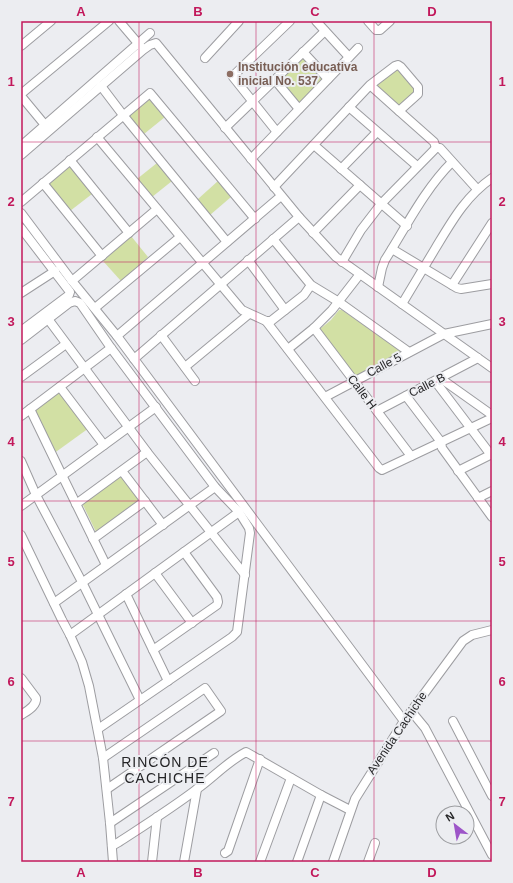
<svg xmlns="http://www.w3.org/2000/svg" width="513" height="883" viewBox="0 0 513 883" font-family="Helvetica,sans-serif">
<rect width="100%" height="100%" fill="#ecedf1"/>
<!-- green -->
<g fill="#d2e0a4">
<path d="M304 56 324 79 300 105 279 81Z"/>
<path d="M396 67 416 91 400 107 377 87V85Z"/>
<path d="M150 99 165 117 144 134 129 116Z"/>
<path d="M157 163 172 181 152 197 137 179Z"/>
<path d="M70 166 92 194 70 211 49 184Z"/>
<path d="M218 181 231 197 210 215 198 199Z"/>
<path d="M131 236 148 257 121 281 103 261Z"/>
<path d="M339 310H342L400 351 401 354 356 378 320 329 331 320Z"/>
<path d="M59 390 89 428 53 454 32 410Z"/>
<path d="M122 474 143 501 97 534 82 503Z"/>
</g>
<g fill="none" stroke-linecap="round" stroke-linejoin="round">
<defs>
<g id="minor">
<path d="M119 21 142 48"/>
<path d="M316 21 349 57"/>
<path d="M368 21 376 30H380L390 21"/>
<path d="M21 46 51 21"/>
<path d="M303 52 328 79"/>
<path d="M205 58 239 21"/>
<path d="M275 80 299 109"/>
<path d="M101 86 123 115 227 242"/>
<path d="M21 94 109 21"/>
<path d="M21 96 45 125"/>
<path d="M349 107 417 166"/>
<path d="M399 111 434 142 436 148"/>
<path d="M225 128 325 31"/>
<path d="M277 132 233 77 236 73 290 21"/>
<path d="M97 137 242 310 266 321H271L304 295 311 285"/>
<path d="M314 145 407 226"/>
<path d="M21 146 150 33"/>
<path d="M21 155 143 50 150 45 156 43 299 217 336 257 492 368"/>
<path d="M251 159 358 48"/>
<path d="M70 160 129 233"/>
<path d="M341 169 377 132"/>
<path d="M43 183 102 256"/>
<path d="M274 187 370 85 395 66 398 65 401 67 418 87V94L399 111 370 85"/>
<path d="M21 202 150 93 255 219"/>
<path d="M21 213 72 281 117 336 404 721"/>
<path d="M21 228 70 292 69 295 21 331"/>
<path d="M313 233 360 185"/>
<path d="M273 239 311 285 339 302 409 352"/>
<path d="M392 249 457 288 461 289 492 284"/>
<path d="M248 260 285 310"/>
<path d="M342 262 361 230 381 204 436 148H440L477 189"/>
<path d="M72 281 157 209"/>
<path d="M452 285 492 223"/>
<path d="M378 287 382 268 385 260C406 227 424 190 452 162"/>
<path d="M21 293 55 271"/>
<path d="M402 304C413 286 424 267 435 249 452 221 465 197 492 178"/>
<path d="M95 308 180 237"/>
<path d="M48 319 147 452 245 575"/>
<path d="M266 321 379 468 382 470 492 418"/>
<path d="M314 328 411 456"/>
<path d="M161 335 195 381"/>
<path d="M117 336 281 196"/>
<path d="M21 340 69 303 75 301 80 303 111 348 215 487 239 512 249 528 250 533 237 632 232 637 98 729"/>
<path d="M288 349 314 328 332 310 360 274"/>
<path d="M134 359 299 217"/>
<path d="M185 367 249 314"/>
<path d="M21 377 66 344"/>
<path d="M440 378 492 415"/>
<path d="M435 381 491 455"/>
<path d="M60 387 104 445"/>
<path d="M406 396 441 442 442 448 492 517"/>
<path d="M325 397 444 334 492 324"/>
<path d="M30 409 59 469 106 565"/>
<path d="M377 411 478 358"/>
<path d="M21 416 111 348"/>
<path d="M21 461 36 495 82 582 140 700"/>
<path d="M122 471 163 525"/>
<path d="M458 471 492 454"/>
<path d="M478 498 492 491"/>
<path d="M76 504 147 452"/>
<path d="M21 506 156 407"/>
<path d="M21 535 62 620 70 635 82 662 89 686 103 758 110 823 113 862"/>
<path d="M93 539 145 501"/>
<path d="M155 573 192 623"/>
<path d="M126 594 168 681"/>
<path d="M54 603 215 487"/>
<path d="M70 635 239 512"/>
<path d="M153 650 217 605 218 602 217 597 184 552"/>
<path d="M21 678 36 698C37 706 27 711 21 715"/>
<path d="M411 711 425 728 492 855"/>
<path d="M453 721 492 796"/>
<path d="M103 758 205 688 221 711 107 789"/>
<path d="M110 823 214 753"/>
<path d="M112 846 119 842C145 825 172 808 197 789 214 777 227 762 246 752L321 795 350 810"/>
<path d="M225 853 228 851 260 759"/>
<path d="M152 862 157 817"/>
<path d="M184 862 197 789"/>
<path d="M260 862 291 778"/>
<path d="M297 862 321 795"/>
<path d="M333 862 355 799 404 721 463 641 472 635 492 630"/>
<path d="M368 862 375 843"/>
</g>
</defs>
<!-- minor casing -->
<use href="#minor" stroke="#9d9da1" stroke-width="10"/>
<!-- minor -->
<use href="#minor" stroke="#fff" stroke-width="8"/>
</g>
<!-- grid -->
<path fill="none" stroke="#c2185b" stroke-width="1" stroke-opacity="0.55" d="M139 21V862M256 21V862M374 21V862M21 142H492M21 262H492M21 382H492M21 501H492M21 621H492M21 741H492"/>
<!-- markers -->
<circle fill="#8d6e63" stroke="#ecedf1" stroke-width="1.5" cx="230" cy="74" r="4"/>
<g text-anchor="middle" stroke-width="4" stroke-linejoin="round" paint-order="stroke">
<!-- education labels -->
<g font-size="12" font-weight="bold" fill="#785e54" stroke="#ecedf1" text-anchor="start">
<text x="238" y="71">Institución educativa<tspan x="238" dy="14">inicial No. 537</tspan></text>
</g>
<!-- street labels -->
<g font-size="12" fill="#252527" stroke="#ecedf1">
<text transform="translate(384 365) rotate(-28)" y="4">Calle 5</text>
<text transform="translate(427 385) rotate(-27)" y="4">Calle B</text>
<text transform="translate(362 392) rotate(53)" y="4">Calle H</text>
<text transform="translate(397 733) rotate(-56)" y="4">Avenida Cachiche</text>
</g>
<!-- quarter labels -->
<g font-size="14" letter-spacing="1" fill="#252527" stroke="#ecedf1">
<text x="165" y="767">RINCÓN DE<tspan x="165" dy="16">CACHICHE</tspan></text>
</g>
</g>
<!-- border -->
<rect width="513" height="883" fill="none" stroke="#ecedf1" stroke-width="44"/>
<!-- north arrow -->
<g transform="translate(455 825) rotate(329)"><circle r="19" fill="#ecedf1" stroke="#9c9da0"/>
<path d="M0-3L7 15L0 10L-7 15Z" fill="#9d55c8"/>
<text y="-6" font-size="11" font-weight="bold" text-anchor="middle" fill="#252527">N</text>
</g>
<rect x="22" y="22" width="469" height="839" fill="none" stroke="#c2185b" stroke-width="1.5"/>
<g font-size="13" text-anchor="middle" font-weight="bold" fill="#c2185b">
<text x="81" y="16">A</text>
<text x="198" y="16">B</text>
<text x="315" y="16">C</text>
<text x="432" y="16">D</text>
<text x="11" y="86">1</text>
<text x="502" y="86">1</text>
<text x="11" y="206">2</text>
<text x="502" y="206">2</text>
<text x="11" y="326">3</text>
<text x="502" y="326">3</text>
<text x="11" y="446">4</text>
<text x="502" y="446">4</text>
<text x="11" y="566">5</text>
<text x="502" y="566">5</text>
<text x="11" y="686">6</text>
<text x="502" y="686">6</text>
<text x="11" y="806">7</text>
<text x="502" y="806">7</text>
<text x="81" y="877">A</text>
<text x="198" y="877">B</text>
<text x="315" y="877">C</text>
<text x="432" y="877">D</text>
</g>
</svg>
